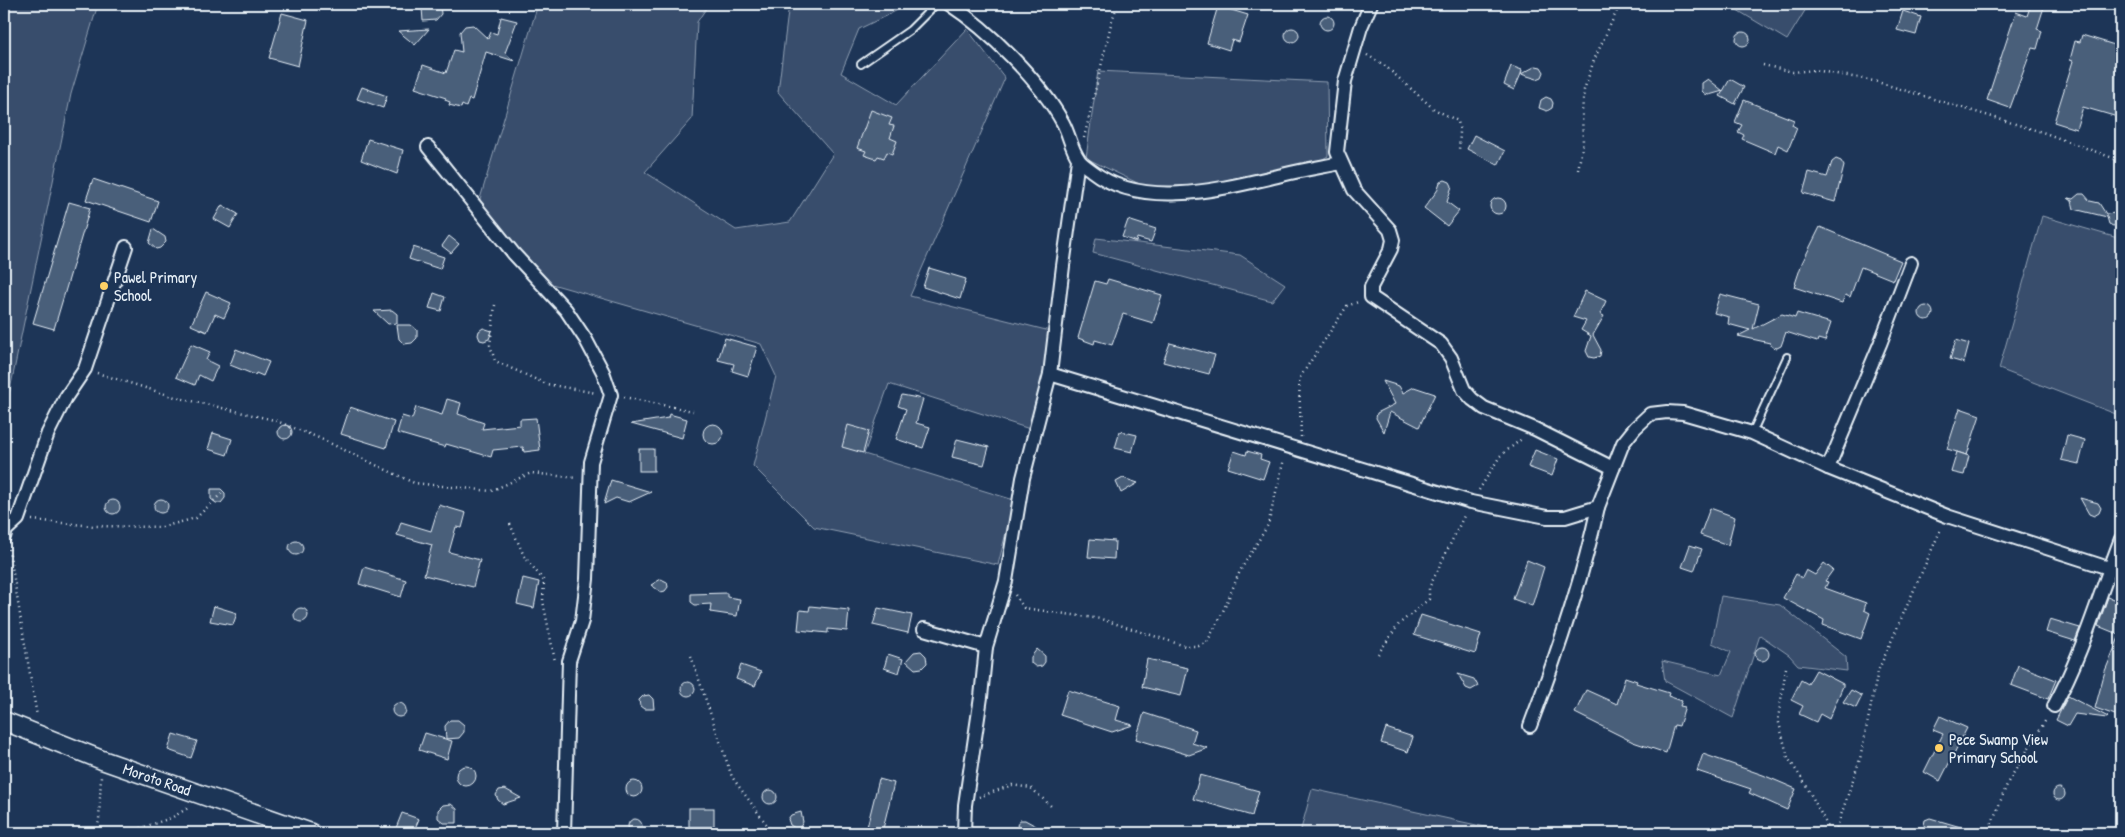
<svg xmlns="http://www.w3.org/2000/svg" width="2125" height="837" viewBox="0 0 2125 837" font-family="'Patrick Hand',sans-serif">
<rect width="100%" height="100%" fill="#1d3557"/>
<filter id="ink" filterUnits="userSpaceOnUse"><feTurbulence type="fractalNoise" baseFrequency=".02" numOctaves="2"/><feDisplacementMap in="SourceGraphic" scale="10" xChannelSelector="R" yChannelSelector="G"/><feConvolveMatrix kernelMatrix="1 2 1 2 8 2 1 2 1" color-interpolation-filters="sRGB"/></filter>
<g filter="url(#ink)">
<!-- green -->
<g fill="#374d6c" stroke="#909fb2">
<path d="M4 4H98L71 94 4 419Z"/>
<path d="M538 4H709L697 22 692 119 645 172 736 230 790 222 833 154 778 92 789 4H910L859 29 841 73 896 105 967 29 1005 78 910 296 1054 332 1033 430 889 384 864 454 1014 500 998 565 814 527 753 466 776 376 761 344 545 282 477 209Z"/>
<path d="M1727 4H1809L1787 40Z"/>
<path d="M1098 71 1327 82 1328 156 1279 183 1160 194 1086 158Z"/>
<path d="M2042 216 2121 239V416L1999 369Z"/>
<path d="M1096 238 1240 255 1285 284 1272 301 1093 253Z"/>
<path d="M1721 596 1780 605 1846 657 1847 671 1798 665 1789 655 1760 635 1733 718 1665 681 1662 661 1721 675 1731 652 1712 643Z"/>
<path d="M1312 789 1513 833H1300Z"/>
</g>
<!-- building -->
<g fill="#495e7a" stroke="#e8f1f8">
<path d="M425 4H440L441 14 436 20 423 21 422 8Z"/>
<path d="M2031 4H2045L2037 29 2042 31 2037 49 2032 48 2010 108 1987 100 2016 12 2027 16Z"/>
<path d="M1218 6 1248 15 1239 42 1232 40 1229 50 1207 43Z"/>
<path d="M1903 11 1921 17 1916 35 1897 30Z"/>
<path d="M282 13 308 20 298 66 269 58Z"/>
<circle cx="1327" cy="23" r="7"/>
<path d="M501 17 517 21 505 53 514 61 486 52 472 100 469 99 466 107 462 105 461 108 449 105 450 102 445 100 446 98 415 88 423 65 446 73 454 50 462 52 460 32 465 26 473 25 488 39 491 32 497 34Z"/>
<circle cx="1292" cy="35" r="7"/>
<path d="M429 29 415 45 398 31Z"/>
<circle cx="1743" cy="39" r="7"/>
<path d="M2082 35 2121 47V118L2083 107 2076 129 2054 122 2073 61 2070 60 2075 41 2080 42Z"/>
<path d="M1511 66 1522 70 1521 74 1536 66 1541 67 1544 72 1542 77 1537 79 1521 74 1514 90 1504 85Z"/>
<path d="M1708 79 1723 91 1730 79 1744 87 1735 104 1720 96 1723 91 1709 95 1705 94 1702 91V83Z"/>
<path d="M362 87 387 96 383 108 357 99Z"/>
<path d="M1546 97 1551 99 1553 103 1552 108 1547 111 1539 108 1541 100Z"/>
<path d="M1744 100 1794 120 1792 125 1797 128 1788 150 1778 145 1775 153 1742 139 1744 135 1738 132 1742 125 1735 122Z"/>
<path d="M871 110 892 118 889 125 894 126 890 138 897 141 892 154 887 152 884 158 878 156 876 159 864 155 866 151 857 148Z"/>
<path d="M1474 135 1505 151 1498 165 1467 149Z"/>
<path d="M368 139 403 150 397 174 361 160Z"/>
<path d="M1836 159 1841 161 1844 166 1835 202 1803 193 1809 172 1827 177 1832 162Z"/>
<path d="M93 179 158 201 151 222 86 200Z"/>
<path d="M1445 180 1450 182 1452 186 1447 202 1459 211 1447 226 1424 208 1437 191 1440 182Z"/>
<path d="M2079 194H2084L2090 201 2099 203 2106 214 2116 213 2120 216V224L2113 226 2109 224 2107 217 2074 209 2072 201 2068 198 2073 199Z"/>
<circle cx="1498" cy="206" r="8"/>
<path d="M69 202 90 208 54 329 33 323Z"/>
<path d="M222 205 238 214 230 228 214 219Z"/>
<path d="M1128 220 1156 229 1151 242 1137 238 1136 242 1122 237Z"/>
<path d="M1820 227 1901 261 1893 280 1861 267 1850 297 1845 295 1842 303 1794 287 1802 263Z"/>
<path d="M153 229 165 237 166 242 160 248 156 249 149 243Z"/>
<path d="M449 236 459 244 451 253 442 246Z"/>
<path d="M413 247 444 257 440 269 409 259Z"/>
<path d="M929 268 966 279 960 299 923 287Z"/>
<path d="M1108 279 1162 295 1153 323 1123 314 1112 345 1095 340 1094 344 1078 338 1095 281 1106 284Z"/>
<path d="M1585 291 1606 301 1600 314 1604 316 1593 335 1601 350 1600 356 1594 358 1589 357 1586 351 1591 336 1581 330 1586 321 1573 317Z"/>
<path d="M206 292 231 303 224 318 215 314 207 332 191 325Z"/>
<path d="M434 293 445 297 441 311 429 308Z"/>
<path d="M1720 294 1759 304 1753 329 1782 314 1795 318 1797 313 1831 323 1825 341 1818 339 1817 342 1786 332 1781 346 1777 348 1772 347 1770 343 1738 336 1750 330 1728 324 1729 317 1714 313Z"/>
<circle cx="1926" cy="313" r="7"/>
<path d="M392 310 397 314V323L388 324 374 311Z"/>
<path d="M397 325H411L417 330V338L412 343 404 344 399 339Z"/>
<path d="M483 328 492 331 489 339 484 341 480 340 478 335 479 331Z"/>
<path d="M725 338 757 347 748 376 732 371 734 364 718 360Z"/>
<path d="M1956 340 1969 344 1964 363 1950 359Z"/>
<path d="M1170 343 1215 355 1209 374 1163 362Z"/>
<path d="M191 344 210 352 206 360 218 366 211 381 199 375 195 385 176 377Z"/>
<path d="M236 349 269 362 263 376 256 373 255 375 230 365Z"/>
<path d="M1383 381 1399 386 1403 393 1414 387 1435 394 1419 427 1390 412 1384 432 1376 418 1377 413 1395 404Z"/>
<path d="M902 395 923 399 916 423 930 427 923 448 896 439 906 409 898 406Z"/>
<path d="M447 399 461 403 458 414 484 423 482 429 520 425V419L536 418 540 450 524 452 523 447 493 450 491 457 446 444 445 447 397 433 402 416 412 419 416 407 442 415Z"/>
<path d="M350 407 394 422 386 448 341 434Z"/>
<path d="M1960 408 1980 415 1967 455 1947 449Z"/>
<path d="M669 414 687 419 682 438 631 424 668 418Z"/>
<circle cx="713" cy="434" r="10"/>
<path d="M848 425 869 431 863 453 842 447Z"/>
<circle cx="285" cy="432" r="7"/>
<path d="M1120 431 1137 435 1132 452 1115 448Z"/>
<path d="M213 433 232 439 227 455 208 449Z"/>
<path d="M2067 435 2085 440 2079 464 2061 460Z"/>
<path d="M957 439 989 447 984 465 952 457Z"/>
<rect x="639" y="449" width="15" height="22"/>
<path d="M1535 450 1558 459 1552 476 1528 467Z"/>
<path d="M1234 451 1246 455 1247 451 1261 455 1260 459 1269 462 1263 479 1228 468Z"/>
<path d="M1957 452 1969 456 1964 475 1951 472Z"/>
<path d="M1123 478 1138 483 1121 493 1116 482Z"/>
<path d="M611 480 651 492 629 502 616 498 604 504Z"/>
<path d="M211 489H221L225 493V498L221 503H216L211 499Z"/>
<path d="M2080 498 2098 503 2101 508 2099 513 2094 516 2089 514Z"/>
<circle cx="161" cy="506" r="7"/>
<circle cx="113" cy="507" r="7"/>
<path d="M439 505 466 513 462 528 456 527 449 552 480 560 473 587 424 575 432 545 397 535 401 522 431 531Z"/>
<path d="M1710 508 1735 517 1728 545 1700 535Z"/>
<path d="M1090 539 1115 541 1114 559 1088 557Z"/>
<circle cx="296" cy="548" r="7"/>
<path d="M1690 545 1702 549 1694 571 1682 567Z"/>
<path d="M1527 560 1544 567 1532 606 1513 599Z"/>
<path d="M1824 563 1833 570 1825 581 1828 582 1825 588 1866 603 1864 610 1870 613 1861 639 1823 625 1824 620 1783 598 1796 574 1802 578 1806 570 1815 575Z"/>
<path d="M364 567 406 580 401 597 359 584Z"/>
<path d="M523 578 539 582 534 608 517 604Z"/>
<path d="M661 579 667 582 668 587 665 591 661 592 651 585Z"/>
<path d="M727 593V597L740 599 737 616 710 612 711 604 695 605 691 602V594Z"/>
<path d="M2108 597 2121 602V717L2095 708 2105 671 2120 635 2098 626Z"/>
<path d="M214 606 237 613 233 625 210 621Z"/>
<path d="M810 606 849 610 847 631 828 629V633L798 630 800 610 809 611Z"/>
<path d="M878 608 912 615 908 633 873 625Z"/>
<circle cx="301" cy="615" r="7"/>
<path d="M1421 615 1481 634 1475 654 1414 635Z"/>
<path d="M2050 619 2080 628 2075 641 2046 632Z"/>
<circle cx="1762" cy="654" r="7"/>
<path d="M1037 649 1045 656V662L1042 666 1036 667 1031 663V657Z"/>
<path d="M921 651 926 656 927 663 922 668 915 669 906 661 914 652Z"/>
<path d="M888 654 903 659 899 673 884 668Z"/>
<path d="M1147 659 1188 668 1181 696 1142 687Z"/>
<path d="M741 665 761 672 755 686 736 679Z"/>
<path d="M2018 665 2056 680 2048 699 2011 685Z"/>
<path d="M1816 670 1843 684V686L1829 719 1820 714 1816 722 1799 714 1803 706 1791 700 1801 680 1808 684Z"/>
<path d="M1458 674 1474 679 1478 686 1471 690 1466 688Z"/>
<path d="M1625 677 1637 681 1636 683 1669 693 1668 696 1682 701 1680 706 1685 707 1679 726 1674 725 1666 753 1633 742 1575 713 1586 690 1617 704Z"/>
<circle cx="688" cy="689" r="7"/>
<path d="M1068 690 1120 706 1116 720 1133 725 1112 732 1060 715Z"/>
<path d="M1851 690 1862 696 1856 708 1843 702Z"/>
<path d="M649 695 653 699 654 709H644L640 706 639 700 643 696Z"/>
<path d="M2068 696 2108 717 2107 718 2075 714 2068 726 2056 720Z"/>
<circle cx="399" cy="710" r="7"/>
<path d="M1144 713 1196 730 1192 743 1208 748 1189 755 1136 739Z"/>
<path d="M1940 716 1967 728 1940 781 1924 772 1943 734 1933 730Z"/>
<path d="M450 720H458L464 725V732L459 738 446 739 445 726Z"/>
<path d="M1386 728 1413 737 1408 752 1381 743Z"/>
<path d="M425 733 452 741 447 759 419 750Z"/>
<path d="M173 734 197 741 191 758 168 750Z"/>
<path d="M1703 754 1763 775 1796 789 1787 810 1749 793 1751 789 1697 771Z"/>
<circle cx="466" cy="776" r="10"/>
<path d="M1200 775 1259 791 1252 816 1193 799Z"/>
<path d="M879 779 894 783 882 833 866 831Z"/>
<circle cx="634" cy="789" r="8"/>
<circle cx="2059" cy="794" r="6"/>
<path d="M505 789 521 798 503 804 498 800 496 795 499 790Z"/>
<circle cx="770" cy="797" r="7"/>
<path d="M451 804 457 809V823H444L438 818V810L443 805Z"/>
<rect x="689" y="808" width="25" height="19"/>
<path d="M801 812 803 822 800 827 795 828 790 825 788 819 791 815Z"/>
<path d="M402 813 419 819 413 833H394Z"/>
<path d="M1930 818 1971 830V833H1940L1926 829 1924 825 1925 820Z"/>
<circle cx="635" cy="826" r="7"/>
<path d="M1020 820H1025L1036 826 1026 832H1020L1017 825Z"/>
</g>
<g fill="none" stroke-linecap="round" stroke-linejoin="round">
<defs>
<g id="service">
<path d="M861 64 910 30 936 4"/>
<path d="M1752 433 1787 357"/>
</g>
<g id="minor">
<path d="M949 4C989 30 1041 82 1063 123 1069 134 1071 148 1078 158 1080 163 1087 167 1092 171 1143 211 1225 188 1282 175 1301 170 1321 167 1341 163"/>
<path d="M1371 4 1361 27 1345 81 1337 152 1354 190 1390 230 1393 240 1391 249 1371 287V297L1441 344 1451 358 1464 390 1472 399 1484 408 1535 429 1613 468"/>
<path d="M428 147 514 254 566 310 586 340 603 372 611 395 591 462 587 579 582 621 569 661 564 833"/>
<path d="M1050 374 1063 266 1078 160"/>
<path d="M1828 468 1880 344 1911 263"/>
<path d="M4 537 6 530 18 519 48 433 66 397 85 369 126 247"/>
<path d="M924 629 986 647"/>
<path d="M2054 706C2083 653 2099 595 2121 539"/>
<path d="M1530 726C1557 655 1582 581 1598 507"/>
<path d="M964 833 965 805 981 697 986 647 1006 581 1023 478 1050 374 1471 502 1547 517H1565L1598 507 1623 443 1635 428 1650 414 1667 412 1683 413 1752 433 1828 468 1947 516 2121 572"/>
</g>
<path id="secondary" d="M4 721 102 760 311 833"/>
</defs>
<!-- service casing -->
<use href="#service" stroke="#e8f1f8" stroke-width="10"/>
<!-- minor casing -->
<use href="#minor" stroke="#e8f1f8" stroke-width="16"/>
<!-- secondary casing -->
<use href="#secondary" stroke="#e8f1f8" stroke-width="21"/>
<!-- path -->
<g stroke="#e8f1f8" stroke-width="2.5" stroke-dasharray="1 4" stroke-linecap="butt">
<path d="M1367 55 1384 65 1434 109 1458 121 1460 132 1459 151"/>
<path d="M1763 65 1793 72 1815 70 1874 81 2045 133 2121 161"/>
<path d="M1084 138 1112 20 1118 4"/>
<path d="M1578 170 1583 143 1582 112 1584 90 1594 60 1620 4"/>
<path d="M495 305 490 345 495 361 546 384 596 393"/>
<path d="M97 373 175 397 274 420 319 438 414 483 491 491 531 473 577 478"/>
<path d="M624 397 693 411"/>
<path d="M1301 437 1299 379 1347 306 1358 302"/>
<path d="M1479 490 1500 456 1523 438"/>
<path d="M32 520 94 526 162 527 196 518 222 493"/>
<path d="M510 524 524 556 544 581 543 601 555 661"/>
<path d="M9 549 37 716"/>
<path d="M1015 595 1024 608 1101 619 1185 646H1199L1207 642 1221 616 1240 571 1268 525 1284 459"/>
<path d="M1378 654 1399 624 1429 599V588L1465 514"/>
<path d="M691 656 732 777 773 833"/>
<path d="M1786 668 1778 719 1788 758 1806 785 1831 833"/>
<path d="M979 797 1012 785 1031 788 1051 806"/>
<path d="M96 833 99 821 101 776"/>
<path d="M126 833 171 818 190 807"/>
<path d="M1835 833 1860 759 1878 671 1941 529"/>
<path d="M1988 833 2008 782 2047 718"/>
</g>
<!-- service -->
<use href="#service" stroke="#1d3557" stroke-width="6"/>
<!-- minor -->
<use href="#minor" stroke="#1d3557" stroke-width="12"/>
<!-- secondary -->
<use href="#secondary" stroke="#1d3557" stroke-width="18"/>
</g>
</g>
<!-- markers -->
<g fill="#ffd166" stroke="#1d3557" stroke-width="2">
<circle cx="104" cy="286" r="5"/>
<circle cx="1939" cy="748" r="5"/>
</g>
<g text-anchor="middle" stroke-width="4" stroke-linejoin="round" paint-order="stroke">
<!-- poi labels -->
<g font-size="16" fill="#e8f1f8" stroke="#1d3557" text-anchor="start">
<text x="114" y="283">Pawel Primary<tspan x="114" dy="18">School</tspan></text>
<text x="1949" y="745">Pece Swamp View<tspan x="1949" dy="18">Primary School</tspan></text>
</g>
<!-- street labels -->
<g font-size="16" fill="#e8f1f8" stroke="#1d3557">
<text transform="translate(157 779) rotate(19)" y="6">Moroto Road</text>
</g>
</g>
<!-- margin -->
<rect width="2125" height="837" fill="none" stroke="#1d3557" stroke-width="20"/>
<rect x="10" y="10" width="2105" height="817" fill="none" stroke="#e8f1f8" stroke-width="2" filter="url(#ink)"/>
</svg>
